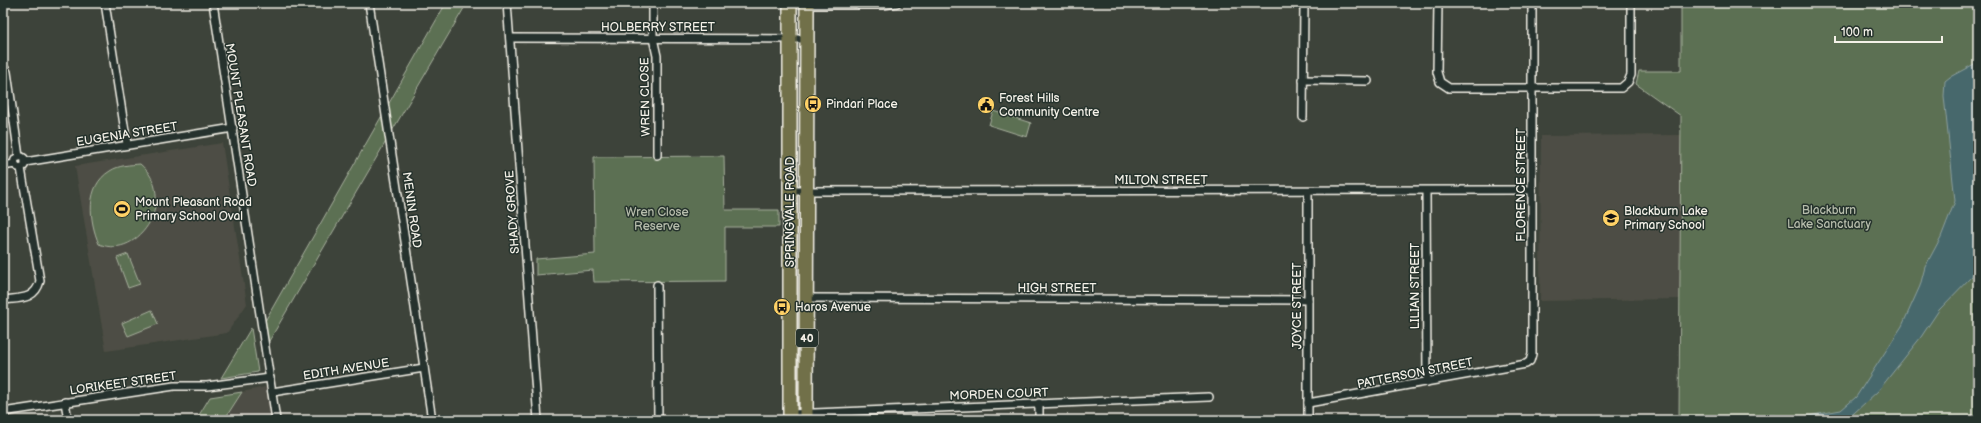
<svg xmlns="http://www.w3.org/2000/svg" width="1981" height="423" viewBox="0 0 1981 423" font-family="'Balsamiq Sans',sans-serif">
<rect width="100%" height="100%" fill="#3d433a"/>
<filter id="ink" filterUnits="userSpaceOnUse"><feTurbulence type="fractalNoise" baseFrequency=".025" numOctaves="2"/><feDisplacementMap in="SourceGraphic" scale="8" xChannelSelector="R" yChannelSelector="G"/><feConvolveMatrix kernelMatrix="1 2 1 2 8 2 1 2 1" color-interpolation-filters="sRGB"/></filter>
<g filter="url(#ink)">
<!-- built -->
<g fill="#4d4e44">
<path d="M1681 135 1680 299 1540 301 1541 136Z"/>
<path d="M222 143 247 304 227 333 106 351 75 166Z"/>
<path d="M270 386 276 420H224L242 392Z"/>
</g>
<!-- green -->
<g fill="#5c7053" stroke="#a8b09e">
<path d="M446 3H467L265 348V321Z"/>
<path d="M1681 3H1978V420H1679L1681 116 1636 84 1639 71H1681Z"/>
<path d="M993 111 1031 123 1027 137 989 125Z"/>
<path d="M724 156 725 210H779V227H725V281L594 282 593 270 536 275V259L595 254 594 157Z"/>
<path d="M140 164C179 196 140 261 99 244 89 221 85 186 110 171 119 165 130 165 140 164Z"/>
<path d="M128 254 140 284 128 288 117 258Z"/>
<path d="M152 310 158 324 128 336 122 323Z"/>
<path d="M251 328 258 372 221 378Z"/>
<path d="M242 392 224 420H196L210 397Z"/>
</g>
<!-- water -->
<path fill="#46686c" stroke="#8c9f9e" d="M1978 62V266L1975 273 1939 310 1921 337 1878 391 1854 413 1841 420H1764L1771 415 1792 417 1808 416 1841 410 1856 397 1902 326 1920 286 1925 267 1941 237 1955 201 1944 96 1945 81 1950 77Z"/>
<g fill="none" stroke-linecap="round" stroke-linejoin="round">
<defs>
<g id="street">
<path d="M105 3 127 144"/>
<path d="M213 3 276 420"/>
<path d="M369 3 432 420"/>
<path d="M507 3 538 420"/>
<path d="M653 3V38L657 56V155"/>
<path d="M1438 3 1437 72 1440 82 1449 88H1621L1628 82 1631 75V3"/>
<path d="M807 5H883L897 3"/>
<path d="M510 38 807 39"/>
<path d="M3 66 7 72 19 157"/>
<path d="M1303 80 1368 81"/>
<path d="M1303 117 1304 3"/>
<circle cx="20" cy="162" r="5.5"/>
<path d="M25 162 233 128"/>
<path d="M3 166 15 164"/>
<path d="M790 191 1532 190"/>
<path d="M1426 191 1427 382"/>
<path d="M657 285 658 420"/>
<path d="M806 298 1308 300"/>
<path d="M3 300C20 298 35 300 40 281L21 168"/>
<path d="M272 392 424 368"/>
<path d="M65 402 68 420"/>
<path d="M1308 403 1526 364 1530 361 1532 354V3"/>
<path d="M3 412 174 386H207L270 378"/>
<path d="M790 414 1209 397"/>
<path d="M1039 420V403"/>
<path d="M1308 420V191"/>
</g>
<g id="highway">
<path d="M790 420V3"/>
<path d="M806 420 807 3"/>
</g>
</defs>
<!-- street casing -->
<use href="#street" stroke="#f4f1e8" stroke-width="10"/>
<!-- highway casing -->
<use href="#highway" stroke="#f4f1e8" stroke-width="16"/>
<!-- street -->
<use href="#street" stroke="#26332d" stroke-width="7"/>
<!-- highway -->
<use href="#highway" stroke="#71704a" stroke-width="13"/>
</g>
</g>
<!-- icons -->
<defs>
<symbol id="bus-disc" viewBox="-11 -11 22 22"><circle r="9.5" fill="#ffd166" stroke="#26332d"/><path d="M-5-6H5V4H4V6H2V4H-2V6H-4V4H-5ZM-3.5-4V0h7V-4ZM-3.5 1.2v1.5H-2V1.2ZM2 1.2v1.5H3.5V1.2Z" fill="#111"/></symbol>
<symbol id="civic-disc" viewBox="-11 -11 22 22"><circle r="9.5" fill="#ffd166" stroke="#26332d"/><path d="M-.6-6.5H3V-4.5H.6V-3L4-1V1h2V6H-6V1h2V-1L-.6-3ZM-1.2 2.5V6h2.4V2.5Z" fill="#111"/></symbol>
<symbol id="stadium-disc" viewBox="-11 -11 22 22"><circle r="9.5" fill="#ffd166" stroke="#26332d"/><path d="M0-5a6.5 5 0 1 0 0 10a6.5 5 0 1 0 0-10ZM-3.5-1.8h7v3.6h-7Z" fill="#111"/></symbol>
<symbol id="school-disc" viewBox="-11 -11 22 22"><circle r="9.5" fill="#ffd166" stroke="#26332d"/><path d="M0-5L7-2L0 1L-7-2ZM-4 1L0 2.5L4 1V4Q0 6-4 4Z" fill="#111"/></symbol>
</defs>
<g fill-rule="evenodd">
<use href="#bus-disc" x="803" y="94" width="20" height="20"/>
<use href="#civic-disc" x="976" y="95" width="20" height="20"/>
<use href="#stadium-disc" x="112" y="199" width="20" height="20"/>
<use href="#school-disc" x="1601" y="208" width="20" height="20"/>
<use href="#bus-disc" x="772" y="297" width="20" height="20"/>
</g>
<g text-anchor="middle" stroke-width="3" stroke-linejoin="round" paint-order="stroke">
<!-- shield labels -->
<rect fill="#26332d" stroke="#b6b8b0" stroke-width="1" x="796" y="329" width="22" height="18" rx="3"/>
<g font-size="11" font-weight="bold" fill="#f4f1e8">
<text x="807" y="342">40</text>
</g>
<!-- street labels -->
<g font-size="12" fill="#f4f1e8" stroke="#26332d">
<text x="658" y="31">HOLBERRY STREET</text>
<text transform="translate(645 97) rotate(-91)" y="4">WREN CLOSE</text>
<text transform="translate(241 115) rotate(81)" y="4">MOUNT PLEASANT ROAD</text>
<text transform="translate(127 134) rotate(-9)" y="4">EUGENIA STREET</text>
<text x="1161" y="184">MILTON STREET</text>
<text transform="translate(1521 185) rotate(-90)" y="4">FLORENCE STREET</text>
<text transform="translate(412 210) rotate(82)" y="4">MENIN ROAD</text>
<text transform="translate(512 212) rotate(-94)" y="4">SHADY GROVE</text>
<text transform="translate(790 212) rotate(-90)" y="4">SPRINGVALE ROAD</text>
<text transform="translate(1415 286) rotate(-90)" y="4">LILIAN STREET</text>
<text x="1057" y="292">HIGH STREET</text>
<text transform="translate(1297 306) rotate(-90)" y="4">JOYCE STREET</text>
<text transform="translate(346 369) rotate(-9)" y="4">EDITH AVENUE</text>
<text transform="translate(1415 373) rotate(-11)" y="4">PATTERSON STREET</text>
<text transform="translate(123 383) rotate(-8)" y="4">LORIKEET STREET</text>
<text transform="translate(999 394) rotate(-2)" y="4">MORDEN COURT</text>
</g>
<!-- poi labels -->
<g font-size="12" fill="#f4f1e8" stroke="#26332d" text-anchor="start">
<text x="999" y="102">Forest Hills<tspan x="999" dy="14">Community Centre</tspan></text>
<text x="826" y="108">Pindari Place</text>
<text x="135" y="206">Mount Pleasant Road<tspan x="135" dy="14">Primary School Oval</tspan></text>
<text x="1624" y="215">Blackburn Lake<tspan x="1624" dy="14">Primary School</tspan></text>
<text x="795" y="311">Haros Avenue</text>
</g>
<!-- park labels -->
<g font-size="12" fill="#b7bdac" stroke="#26332d">
<text x="1829" y="214">Blackburn<tspan x="1829" dy="14">Lake Sanctuary</tspan></text>
<text x="657" y="216">Wren Close<tspan x="657" dy="14">Reserve</tspan></text>
</g>
</g>
<!-- margin -->
<rect width="1981" height="423" fill="none" stroke="#26332d" stroke-width="16"/>
<rect x="8" y="8" width="1965" height="407" fill="none" stroke="#f4f1e8" stroke-width="1.5" filter="url(#ink)"/>
<!-- scale -->
<path d="M1835 36v6h107v-6" fill="none" stroke="#f4f1e8" stroke-width="2"/>
<text x="1841" y="36" font-size="12" fill="#f4f1e8" stroke="#26332d" stroke-width="3" paint-order="stroke">100 m</text>
</svg>
